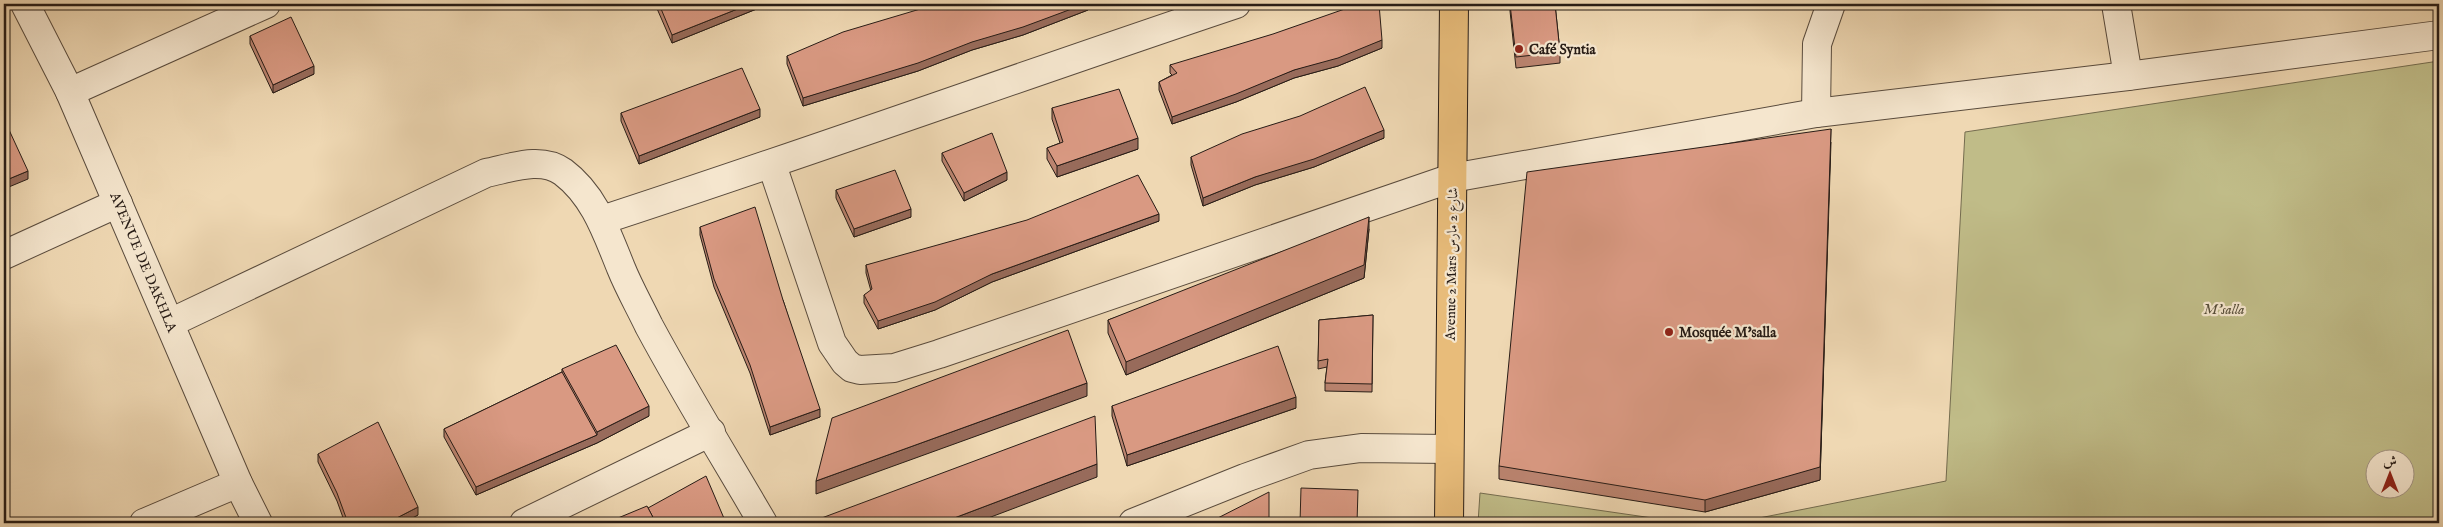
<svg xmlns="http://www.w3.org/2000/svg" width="2443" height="527" viewBox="0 0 2443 527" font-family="'IM FELL English',Amiri,serif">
<rect width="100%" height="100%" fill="#efd8b3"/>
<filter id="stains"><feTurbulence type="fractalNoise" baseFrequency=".004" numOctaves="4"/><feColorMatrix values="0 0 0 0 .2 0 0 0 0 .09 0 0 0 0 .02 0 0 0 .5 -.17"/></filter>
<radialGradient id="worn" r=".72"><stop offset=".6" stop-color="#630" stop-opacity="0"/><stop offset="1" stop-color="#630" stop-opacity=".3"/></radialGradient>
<!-- green -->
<g fill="#c0bc88" stroke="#746c4f" fill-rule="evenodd">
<path d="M2439 61V523H1734L1946 481 1965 132ZM2376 460H2406V490H2376Z"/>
<path d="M1480 493 1687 523H1478Z"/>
</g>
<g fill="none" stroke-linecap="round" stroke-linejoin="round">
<defs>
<g id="minor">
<path d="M25 4 70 92 238 483 258 523"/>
<path d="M2116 4 2128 76"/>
<path d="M70 92 266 4"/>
<path d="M1816 113 1817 44 1831 4"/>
<path d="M772 165 832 343 845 362 852 368 860 370 894 368 939 354 1452 178 1816 113 2128 76 2439 35"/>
<path d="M602 220C814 151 1024 75 1236 4"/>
<path d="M4 255 118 203"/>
<path d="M170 323 486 173C511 168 541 156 563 172 595 196 607 234 621 268 629 288 640 307 649 326 685 393 725 458 763 523"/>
<path d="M144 523 238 483"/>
<path d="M524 523 711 432"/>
<path d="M1133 523 1245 478 1309 455 1361 448 1449 449"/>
</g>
<path id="major" d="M1449 523 1454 4"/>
</defs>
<!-- minor casing -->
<use href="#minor" stroke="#594b3d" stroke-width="30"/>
<!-- major casing -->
<use href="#major" stroke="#271c16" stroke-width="30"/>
<!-- minor -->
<use href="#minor" stroke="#f5e6ce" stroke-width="28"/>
<!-- major -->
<use href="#major" stroke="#e8bc7a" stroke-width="28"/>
</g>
<!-- wall -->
<g fill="#bb8470" stroke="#271c16">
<path d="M655 4H772L759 8 672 43Z"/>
<path d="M1088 4V10L1023 35 972 50 918 71 803 106 787 64V56Z"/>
<path d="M1510 4H1555L1560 52V63L1516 68 1510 11Z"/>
<path d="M250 36 314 74 273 93 250 44Z"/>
<path d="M1382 48 1338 66 1294 78 1236 102 1172 124 1159 90V82L1172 75 1170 73V65Z"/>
<path d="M1052 108 1138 149 1057 177 1047 159V148L1060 143 1052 119Z"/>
<path d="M621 113 760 117 639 164 621 121Z"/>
<path d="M1384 138 1314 167 1255 185 1203 206 1191 165V157Z"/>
<path d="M1831 142 1820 480 1705 512 1499 479V466Z"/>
<path d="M942 153 1007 180 964 201 942 161Z"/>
<path d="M836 190 911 217 854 237 836 198Z"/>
<path d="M1159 221 992 282 935 310 878 329 864 303V295L871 291 866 273V265Z"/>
<path d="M700 227 783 300 820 417 770 435 750 373 714 287 700 235Z"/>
<path d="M1369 229 1364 278 1126 375 1108 333V320Z"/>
<path d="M1373 315 1372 392 1325 391V383L1327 367 1318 369 1319 320Z"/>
<path d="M562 369 649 416 597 443 476 495 444 437V429L562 372Z"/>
<path d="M1112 406 1296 408 1127 466 1112 416Z"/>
<path d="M318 454 418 515 403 523H345L337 501 318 462Z"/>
</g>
<!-- shaded-wall -->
<g fill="#986b5b" stroke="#271c16">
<path d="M750 4H772L759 8 672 43V35Z"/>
<path d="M1085 4H1088V10L1023 35 972 50 918 71 803 106V98Z"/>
<path d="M1382 40V48L1338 66 1294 78 1236 102 1172 124V117L1294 70Z"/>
<path d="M314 66V74L273 93V85Z"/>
<path d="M760 109V117L639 164V156Z"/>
<path d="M1831 129 1820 480 1705 512V500Z"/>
<path d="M1384 130V138L1314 167 1255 185 1203 206V198L1255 177Z"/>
<path d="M1138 138V149L1057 177V166Z"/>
<path d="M28 171V179L4 189V181Z"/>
<path d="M1007 172V180L964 201V193Z"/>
<path d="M911 209V217L854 237V229Z"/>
<path d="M1159 214V221L992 282 935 310 878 329V321L992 274Z"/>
<path d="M1369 217V229L1364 278 1126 375V362Z"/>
<path d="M1087 383V396L816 494V481Z"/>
<path d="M1296 397V408L1127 466V455Z"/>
<path d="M649 406V416L597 443 476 495V487L597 435V432Z"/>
<path d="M820 409V417L770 435V427Z"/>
<path d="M1097 464V477L975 523H941Z"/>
<path d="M418 507V515L403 523H387Z"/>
</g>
<!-- building -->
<g fill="#d99982" stroke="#271c16">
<path d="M659 4H750L672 35Z"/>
<path d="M937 4H1085L1023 27 972 42 918 63 803 98 787 56 843 32Z"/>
<path d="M1359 4H1379L1382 40 1338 58 1294 70 1236 94 1172 117 1159 82 1177 73 1170 65 1273 34Z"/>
<path d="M1510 4H1555L1560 52 1516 57Z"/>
<path d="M291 17 314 66 273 85 250 36Z"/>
<path d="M742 68 760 109 639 156 621 113Z"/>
<path d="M1365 87 1384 130 1314 159 1255 177 1203 198 1191 157 1242 134 1300 116Z"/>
<path d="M1119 89 1138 138 1057 166 1047 148 1063 142 1052 108Z"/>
<path d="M4 119 28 171 4 181Z"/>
<path d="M1831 129 1820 467 1705 500 1499 466 1527 172Z"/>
<path d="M992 133 1007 172 964 193 942 153Z"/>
<path d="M895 170 911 209 854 229 836 190Z"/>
<path d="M1138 175 1159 214 992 274 935 302 878 321 864 295 872 289 866 265 1027 220Z"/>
<path d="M755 207 783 300 820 409 770 427 750 365 714 279 700 227Z"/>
<path d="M1369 217 1364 265 1126 362 1108 320Z"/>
<path d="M1373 315 1372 384 1325 383 1328 359 1318 361 1319 320Z"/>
<path d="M1068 330 1087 383 816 481 832 418Z"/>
<path d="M616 345 649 406 597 432 562 369Z"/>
<path d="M1278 346 1296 397 1127 455 1112 406Z"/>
<path d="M562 372 597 435 476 487 444 429Z"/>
<path d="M1095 416 1097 464 941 523H822L819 519Z"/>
<path d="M378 422 418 507 387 523H348L337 493 318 454Z"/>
<path d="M706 476 726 523H656L648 508Z"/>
<path d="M1301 488 1358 490 1357 523H1300Z"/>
<path d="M1269 492V523H1208Z"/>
<path d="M647 506 656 523H606Z"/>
</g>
<!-- markers -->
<g fill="#8f2418" stroke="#f5e6ce" stroke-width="2">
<circle cx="1519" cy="49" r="5"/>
<circle cx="1669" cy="332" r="5"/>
</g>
<g text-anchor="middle" stroke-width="4.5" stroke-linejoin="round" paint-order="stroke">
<!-- poi labels -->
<g font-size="14" font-weight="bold" fill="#271c16" stroke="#f5e6ce" text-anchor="start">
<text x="1529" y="54">Café Syntia</text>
<text x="1679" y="337">Mosquée M'salla</text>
</g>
<!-- street labels -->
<g font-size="14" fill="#271c16" stroke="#f5e6ce">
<text transform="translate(144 262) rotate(67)" y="5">AVENUE DE DAKHLA</text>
<text transform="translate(1451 264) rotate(-89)" y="5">Avenue 2 Mars شارع 2 مارس</text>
</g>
<!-- park labels -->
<g font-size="14" font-style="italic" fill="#554c38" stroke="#f5e6ce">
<text x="2224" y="314">M'salla</text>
</g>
</g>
<!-- margin -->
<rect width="2443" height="527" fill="none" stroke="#efd8b3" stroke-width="20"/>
<rect x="5" y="5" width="2433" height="517" fill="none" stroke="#271c16" stroke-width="2.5"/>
<rect x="10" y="10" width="2423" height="507" fill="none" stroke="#271c16"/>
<!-- north arrow -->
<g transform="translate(2390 474)"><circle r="24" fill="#f5e6ce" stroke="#a39584"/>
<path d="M0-4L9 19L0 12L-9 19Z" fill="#8f2418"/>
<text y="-8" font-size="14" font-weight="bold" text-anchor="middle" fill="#271c16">ش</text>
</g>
<rect width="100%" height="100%" filter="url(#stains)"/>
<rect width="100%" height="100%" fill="url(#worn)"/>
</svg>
